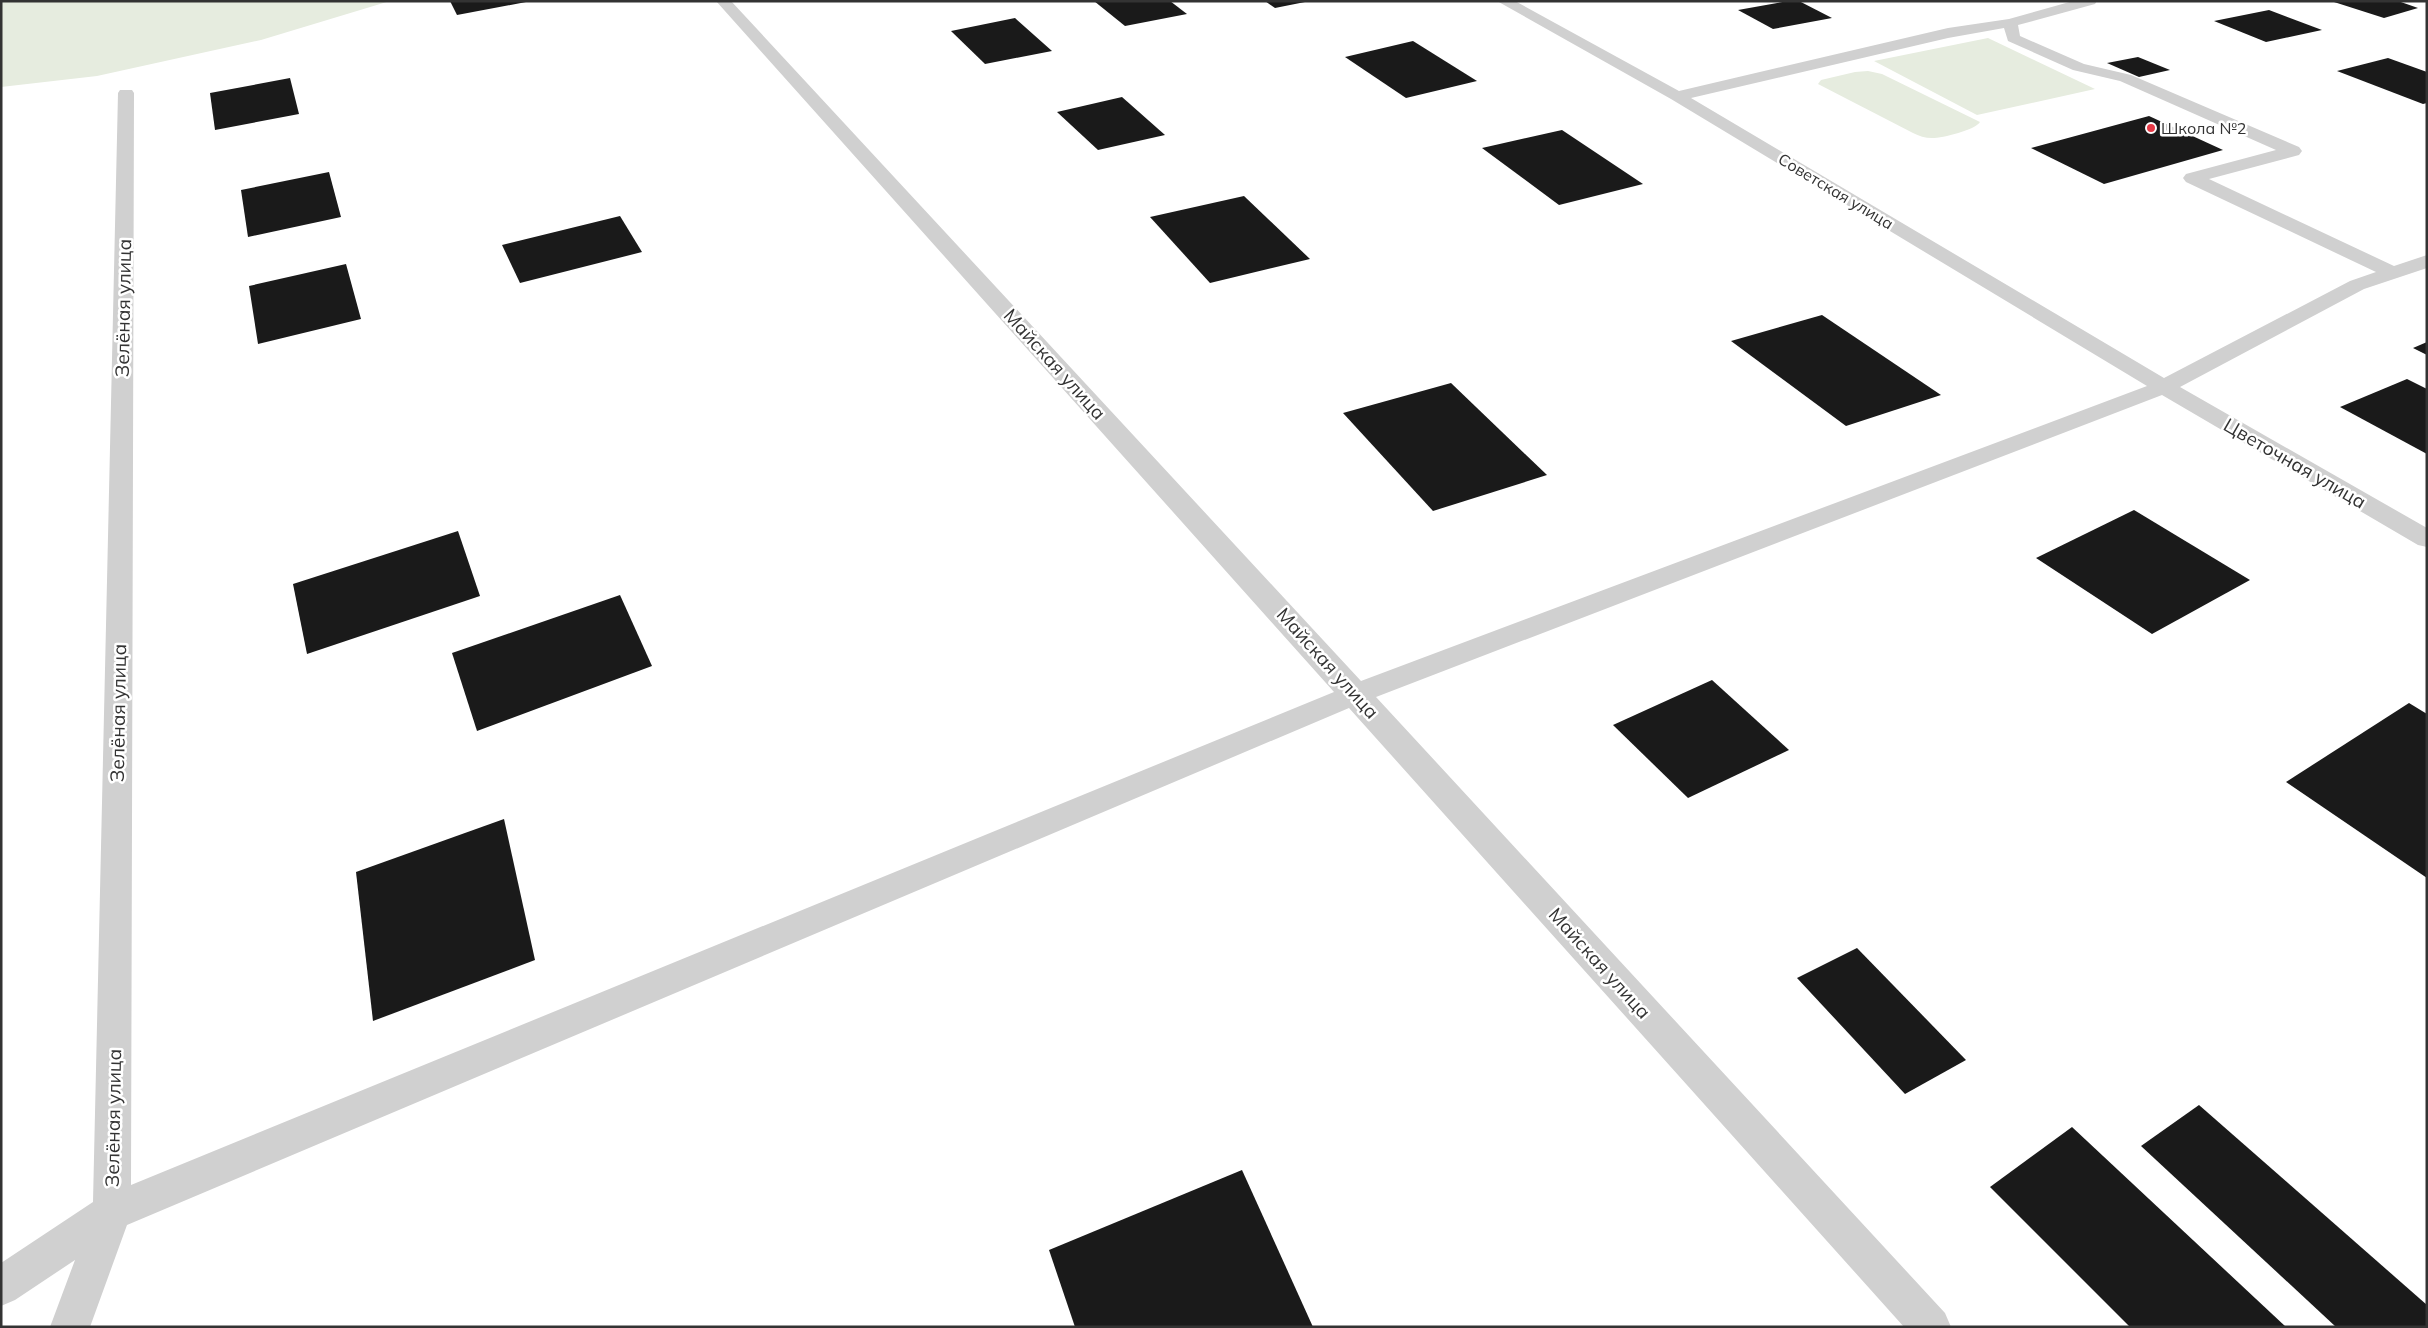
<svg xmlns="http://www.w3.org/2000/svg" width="2428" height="1328" viewBox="0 0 2428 1328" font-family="Mulish,sans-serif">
<rect width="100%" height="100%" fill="#fff"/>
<!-- green -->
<g fill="#e6ecdf">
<path d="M1 1H390L261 40 97 76 1 87Z"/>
<path d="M1988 38 2095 89 1977 115 1874 61Z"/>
<path d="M1868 71 1882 74 1980 122C1975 130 1943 138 1932 138 1925 138 1919 136 1913 133L1818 84 1821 80 1855 72Z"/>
</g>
<!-- building -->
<g fill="#1a1a1a">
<path d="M450 1H526V2L457 15Z"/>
<path d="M1094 1H1170L1187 14 1125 26Z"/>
<path d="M1265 1H1305V2L1275 8Z"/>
<path d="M1788 1H1799L1832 18 1773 29 1738 10Z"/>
<path d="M2398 1 2418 8 2384 18 2334 2Z"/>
<path d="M2269 10 2322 30 2266 42 2214 21Z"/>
<path d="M1015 18 1052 51 985 64 951 31Z"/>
<path d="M1413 41 1477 81 1406 98 1345 57Z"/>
<path d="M2138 57 2170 70 2139 77 2107 63Z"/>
<path d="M2388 58 2427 72V103L2423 104 2337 71Z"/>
<path d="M290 78 299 114 215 130 210 93Z"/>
<path d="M1122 97 1165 135 1098 150 1057 112Z"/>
<path d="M2149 116 2223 150 2104 184 2031 148Z"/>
<path d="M1562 130 1643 184 1559 205 1482 148Z"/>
<path d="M329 172 341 217 248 237 241 190Z"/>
<path d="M1244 196 1310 259 1210 283 1150 217Z"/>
<path d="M620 216 642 252 520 283 502 245Z"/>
<path d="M346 264 361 319 258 344 249 286Z"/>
<path d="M1822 315 1941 395 1846 426 1731 341Z"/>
<path d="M2427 342V355L2413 348Z"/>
<path d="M2407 379 2427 389V454L2340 407Z"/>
<path d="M1451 383 1547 475 1433 511 1343 413Z"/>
<path d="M2134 510 2250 580 2152 634 2036 558Z"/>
<path d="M458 531 480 596 307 654 293 584Z"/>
<path d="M620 595 652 666 477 731 452 653Z"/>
<path d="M1712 680 1789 750 1688 798 1613 725Z"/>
<path d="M2409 703 2427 714V878L2286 782Z"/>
<path d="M504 819 535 960 373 1021 356 872Z"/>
<path d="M1857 948 1966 1060 1905 1094 1797 978Z"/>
<path d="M2199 1105 2427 1305V1327H2336L2141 1146Z"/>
<path d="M2072 1127 2286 1327H2130L1990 1187Z"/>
<path d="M1242 1170 1313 1327H1075L1049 1250Z"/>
</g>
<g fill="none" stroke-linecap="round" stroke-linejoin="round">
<!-- minor -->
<path fill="#d0d0d0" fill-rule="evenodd" d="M716 1H731L1361 681 2147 386 1671 99 1497 1H1515L1679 91 1948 28 2009 19 2073 1H2097L2095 4 2018 25 2020 36 2084 64 2131 75 2299 147 2302 151 2299 155 2209 179 2394 266 2427 255V268L2364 289 2180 387 2427 528V547L2418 545 2162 395 1376 697 1945 1313 1951 1327H1904L1349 708 127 1225 90 1327H50L75 1260 15 1300 1 1306V1263L93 1202 118 93 120 90H132L134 93 131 1185 1334 692ZM2004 28 2008 41 2073 70 2120 81 2276 150 2186 174 2183 178 2186 182 2376 272 2350 281 2164 378 1691 98 1948 38Z"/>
</g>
<!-- markers -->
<circle fill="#e63946" stroke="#fff" stroke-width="2" cx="2151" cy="128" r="5"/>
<g text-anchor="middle" stroke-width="5" stroke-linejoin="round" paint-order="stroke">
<!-- far-poi labels -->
<g font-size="16" fill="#333" stroke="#fff" text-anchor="start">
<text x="2161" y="134">Школа №2</text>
</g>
<!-- far-street labels -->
<g font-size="16" fill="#333" stroke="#fff">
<text transform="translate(1836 191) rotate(31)" y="6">Советская улица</text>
</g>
<!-- street labels -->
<g font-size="19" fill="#333" stroke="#fff">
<text transform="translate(123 308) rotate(-89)" y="7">Зелёная улица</text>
<text transform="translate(1055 364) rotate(48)" y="7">Майская улица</text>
<text transform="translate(2295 463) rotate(30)" y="7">Цветочная улица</text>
<text transform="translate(1328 663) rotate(48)" y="7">Майская улица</text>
<text transform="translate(118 713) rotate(-89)" y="7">Зелёная улица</text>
<text transform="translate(1600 963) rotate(48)" y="7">Майская улица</text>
<text transform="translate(113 1118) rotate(-89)" y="7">Зелёная улица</text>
</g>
</g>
<!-- border -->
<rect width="2428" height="1328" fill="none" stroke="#333333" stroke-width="5"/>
</svg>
